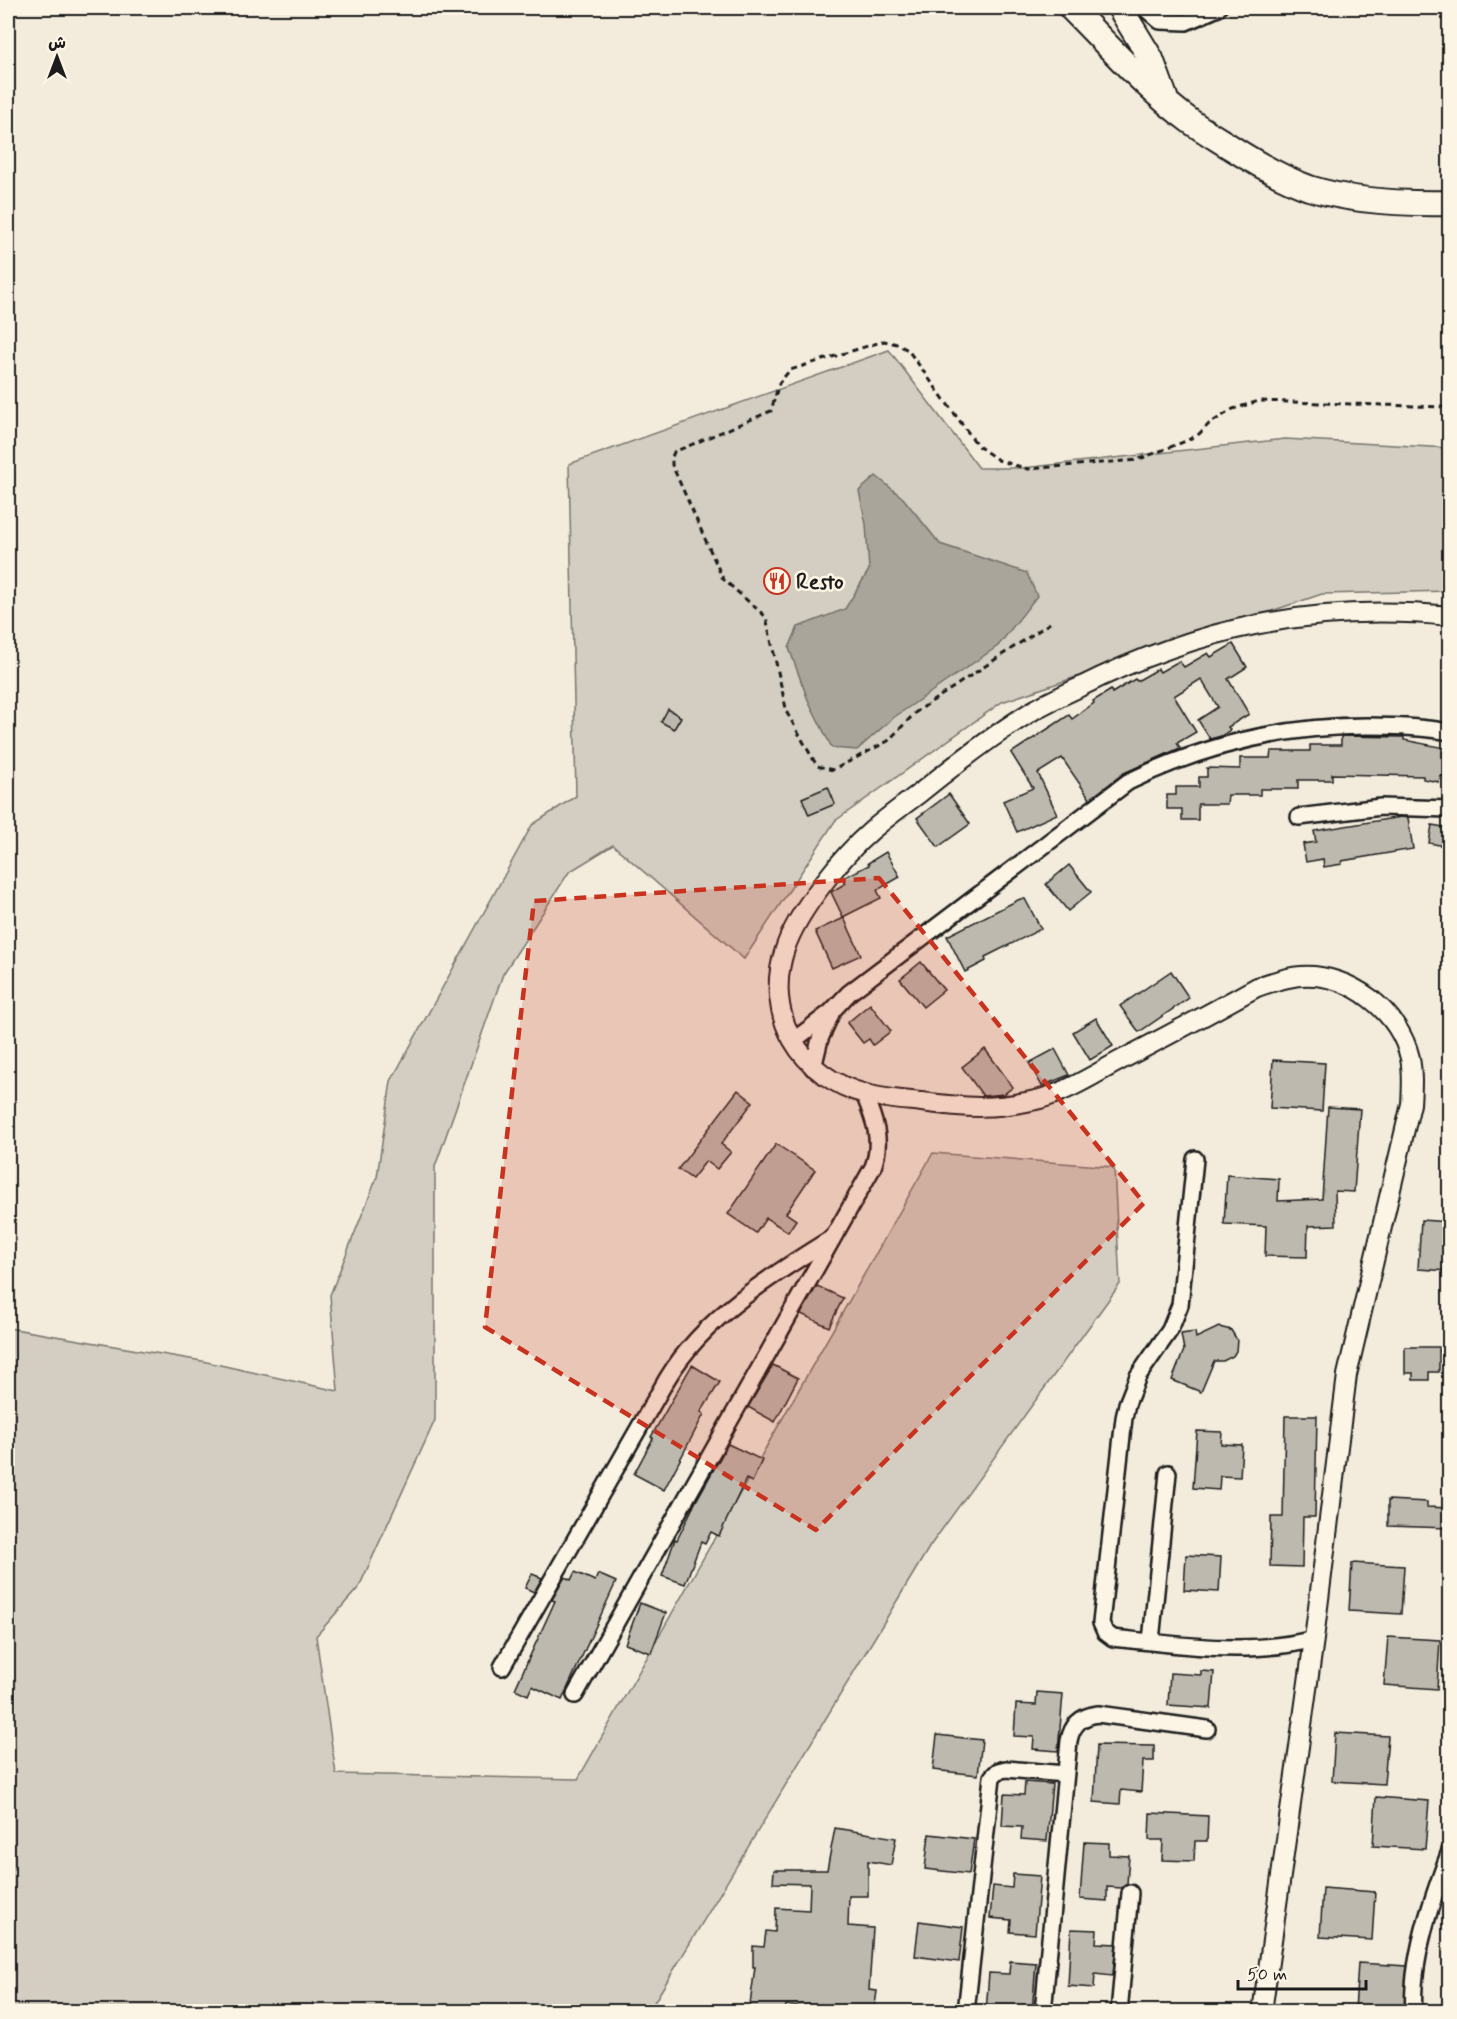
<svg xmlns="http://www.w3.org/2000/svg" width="1457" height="2019" viewBox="0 0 1457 2019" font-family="Mynerve,'Playpen Sans Arabic',sans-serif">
<rect width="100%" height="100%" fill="#f3ecdd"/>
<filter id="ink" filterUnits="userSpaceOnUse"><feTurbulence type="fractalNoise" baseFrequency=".0167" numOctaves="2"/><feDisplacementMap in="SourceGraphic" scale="12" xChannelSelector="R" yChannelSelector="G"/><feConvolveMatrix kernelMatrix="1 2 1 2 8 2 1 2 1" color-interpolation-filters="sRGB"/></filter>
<g filter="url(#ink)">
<!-- green -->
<path fill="#d3cec1" stroke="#78756e" stroke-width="1.5" d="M889 350 979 468H1023L1285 439 1449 448V591L1322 594 1002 702 835 821 744 959 613 845 569 872 503 974 435 1167V1420L359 1587 316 1636 336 1774 578 1779 933 1153 1114 1167 1120 1284 930 1546 649 2011H8V1328L202 1361 338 1391 330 1295 377 1177 391 1081 532 825 576 796 569 464Z"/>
<!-- water -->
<path fill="#aaa59b" stroke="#716e68" stroke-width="1.5" d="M876 476 903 498 940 544 1027 573 1037 596 998 646 893 718 857 750 832 748 808 700 789 648 798 627 845 609 869 570 866 524 859 491Z"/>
<!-- building -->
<g fill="#beb9ae" stroke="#1c1c1c" stroke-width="1.5">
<path d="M1233 644 1247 667 1228 679 1249 714 1228 727 1230 730 1221 736 1210 739 1198 720 1218 707 1201 679 1174 696 1196 732 1177 743 1180 748 1124 773 1090 799 1062 758 1038 773 1057 814 1017 832 1003 801 1033 788 1011 753 1069 715 1072 719 1094 703 1093 701 1111 690 1112 693 1135 679 1137 681 1158 669 1160 672 1179 661 1184 667 1208 653 1211 657Z"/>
<path d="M668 709 681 717 674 729 661 722Z"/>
<path d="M1341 736 1404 737V740L1445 748 1444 756 1449 757V777L1440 776 1439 782 1423 779V776L1332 774V780H1298V789H1260V795H1228L1227 804H1198V820H1182V809H1167V795H1176V787H1199V777H1207V768L1240 769V758H1270L1271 751H1310V745H1341Z"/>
<path d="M828 787 835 804 809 815 802 798Z"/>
<path d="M949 794 970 824 938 847 917 818Z"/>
<path d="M1401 817 1408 818 1413 849 1342 861V864L1324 867 1323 859 1306 862 1303 844 1316 842 1314 831Z"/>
<path d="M1432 825 1449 828V847L1429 843Z"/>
<path d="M886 852 900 877 877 890 881 898 843 917 831 892 846 883 843 878 869 865 868 863Z"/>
<path d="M1069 865 1091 892 1068 911 1046 884Z"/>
<path d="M1020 899H1025L1041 929 985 957 986 961 965 972 947 936Z"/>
<path d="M844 918 861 955 832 968 815 931Z"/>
<path d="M921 962 944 990 923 1007 900 979Z"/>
<path d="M1171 971 1189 998 1139 1032 1120 1006Z"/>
<path d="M870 1004 891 1031 873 1045 869 1039 863 1043 847 1023Z"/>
<path d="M1096 1018 1113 1046 1090 1060 1073 1032Z"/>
<path d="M985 1049 1013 1087 1004 1094 983 1096 962 1067Z"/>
<path d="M1055 1049 1069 1075 1042 1086 1029 1063Z"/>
<path d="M1273 1060 1325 1063 1322 1111 1270 1108Z"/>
<path d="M738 1090 753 1102 721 1144 731 1152 717 1169 706 1161 692 1179 678 1169Z"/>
<path d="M1328 1107 1360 1109 1354 1192 1335 1191 1336 1225 1308 1226 1307 1257 1265 1256 1266 1226 1224 1224 1227 1175 1279 1179 1278 1201 1322 1199Z"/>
<path d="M776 1144 815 1170 786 1213 796 1220 788 1232 766 1218 756 1233 728 1214Z"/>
<path d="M1421 1220 1449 1222V1271L1418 1269Z"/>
<path d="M817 1286 843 1298 829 1327 801 1314Z"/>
<path d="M1219 1327 1231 1330 1237 1340 1236 1351 1233 1356 1223 1361H1214L1201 1392 1172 1380 1184 1350 1181 1334 1195 1332 1196 1338Z"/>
<path d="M1405 1347H1439V1372H1429V1380H1413V1373H1405Z"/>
<path d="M692 1365 720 1382 701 1412 704 1414 664 1490 634 1474 653 1438 651 1437Z"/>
<path d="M773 1365 798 1378 775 1422 748 1407Z"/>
<path d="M1285 1416H1317L1315 1517H1303L1302 1567 1270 1566 1271 1517H1283Z"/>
<path d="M1197 1431 1222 1432 1221 1444 1242 1445 1240 1477 1220 1476 1219 1490 1193 1488Z"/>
<path d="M728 1444 762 1460 752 1482 746 1479 719 1536 711 1532 705 1544 701 1542 685 1584 662 1576 675 1539 677 1540 695 1503Z"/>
<path d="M1388 1500 1427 1502V1507L1449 1508V1528L1388 1526Z"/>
<path d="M1186 1555 1221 1557 1219 1592 1184 1590Z"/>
<path d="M1352 1563 1404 1566 1401 1614 1349 1611Z"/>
<path d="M575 1572 595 1581 598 1574 616 1582 562 1700 532 1686 528 1695 515 1689 555 1601 552 1600 565 1577 571 1580Z"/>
<path d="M532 1574 542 1578 534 1592 525 1588Z"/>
<path d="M640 1603 666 1613 651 1653 625 1644Z"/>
<path d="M1388 1637 1440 1640 1437 1689 1384 1685Z"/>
<path d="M1201 1671 1214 1672 1211 1708 1168 1705 1170 1673 1201 1675Z"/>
<path d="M1037 1692 1063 1694 1058 1751 1033 1749 1034 1737 1014 1736 1016 1704 1036 1705Z"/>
<path d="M1335 1733 1388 1736 1384 1784 1332 1781Z"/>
<path d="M937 1735 982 1740 978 1775 933 1770Z"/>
<path d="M1097 1745 1154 1746V1761H1143L1141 1792 1121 1790 1120 1804 1094 1802Z"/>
<path d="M1025 1782 1052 1784 1047 1841 1021 1839 1022 1827 1002 1826 1004 1794 1024 1795Z"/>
<path d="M1376 1797 1429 1801 1425 1849 1373 1846Z"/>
<path d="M1150 1813 1208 1816 1207 1841H1195L1194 1861 1162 1860 1163 1840H1149Z"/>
<path d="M835 1828 896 1838 891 1865 868 1861V1896H849L848 1926 873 1928 869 1990 877 1991 874 2012H832L786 2005 785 2012H749L755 1967H753V1946L764 1947 766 1931 775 1932 776 1908 809 1910 810 1884 773 1883 774 1870H827Z"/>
<path d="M929 1834 974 1839 969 1874 925 1869Z"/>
<path d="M1084 1842 1109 1843V1855L1129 1856 1127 1884 1122 1888 1107 1887V1901L1080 1899Z"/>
<path d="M1013 1874 1040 1876 1035 1934 1010 1932 1011 1920 990 1918 993 1886 1012 1888Z"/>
<path d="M1323 1888 1375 1892 1372 1940 1320 1937Z"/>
<path d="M919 1921 963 1927 959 1962 915 1956Z"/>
<path d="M1071 1929 1097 1930 1096 1943 1116 1944 1113 1976 1095 1974 1094 1988 1068 1986Z"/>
<path d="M1010 1961 1036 1963 1032 2012H986L989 1973 1009 1974Z"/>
<path d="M1358 1963 1407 1966 1404 2012 1355 2011Z"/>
</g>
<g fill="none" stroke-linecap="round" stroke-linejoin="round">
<defs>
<g id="minor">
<path d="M1145 8 1160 21 1186 22 1218 8"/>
<path d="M1299 817 1381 807 1450 809"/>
<path d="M793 1041 831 1012 849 993 1128 782C1204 745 1282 726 1367 726 1395 726 1422 727 1450 732"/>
<path d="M813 1068 820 1039 831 1014"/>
<path d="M1195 1159 1180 1305 1170 1330 1138 1376 1127 1404 1124 1418 1101 1623 1105 1632 1113 1638C1178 1645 1250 1656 1314 1639"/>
<path d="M1151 1641 1168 1473"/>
<path d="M502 1667 667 1379C704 1317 772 1275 832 1238"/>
<path d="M575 1695 873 1167C883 1140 874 1119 864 1094"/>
<path d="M966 2012 992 1777 998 1771 1006 1769 1065 1774"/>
<path d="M1043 2012 1069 1741C1072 1724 1082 1716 1098 1714L1207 1729"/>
<path d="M1119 2012 1130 1893"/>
<path d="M1414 2012C1410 1961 1432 1899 1450 1851"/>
</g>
<path id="tertiary" d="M1262 2012 1314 1639 1347 1375 1411 1104C1412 1088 1413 1074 1410 1058 1399 1011 1350 973 1301 976 1286 977 1272 982 1257 987 1212 1012 1167 1036 1121 1060 1095 1074 1069 1091 1040 1099 996 1110 965 1108 922 1102 903 1100 884 1099 866 1094 800 1077 763 1015 785 949 797 912 842 856 871 831 887 817 904 805 921 792 957 763 994 734 1034 710 1048 702 1063 695 1078 688 1199 627 1314 603 1450 616"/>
<g id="primary">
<path d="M1071 8C1109 46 1146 89 1190 121 1204 131 1218 139 1232 148 1257 164 1282 178 1309 188 1353 202 1404 204 1450 203"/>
<path d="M1120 8 1151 59 1165 97"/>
</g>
</defs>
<!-- minor casing -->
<use href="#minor" stroke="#1c1c1c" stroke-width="20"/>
<!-- tertiary casing -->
<use href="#tertiary" stroke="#1c1c1c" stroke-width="22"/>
<!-- primary casing -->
<use href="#primary" stroke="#1c1c1c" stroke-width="28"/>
<!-- path -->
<path stroke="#1c1c1c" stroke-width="3" stroke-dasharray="6 4.5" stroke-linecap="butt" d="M1050 623 916 712 888 741 833 770 817 766 787 713 766 617 723 579 672 465V457L674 452 771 411 779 383 790 370 884 341 897 344 908 350 978 446 998 460 1028 469 1137 460 1186 441 1199 434 1209 424 1233 409 1259 401 1444 407 1450 411"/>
<!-- minor -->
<use href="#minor" stroke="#fcf5e5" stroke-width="15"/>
<!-- tertiary -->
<use href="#tertiary" stroke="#fcf5e5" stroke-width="18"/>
<!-- primary -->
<use href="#primary" stroke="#fcf5e5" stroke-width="24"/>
</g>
</g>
<!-- marked area -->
<path fill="#c8321e" fill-opacity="0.2" stroke="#c8321e" stroke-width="4.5" stroke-dasharray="12 8" stroke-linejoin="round" d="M879 878 1144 1203 816 1530 485 1327 534 901Z"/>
<!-- icons -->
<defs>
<symbol id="restaurant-ring" viewBox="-11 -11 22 22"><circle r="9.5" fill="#fcf5e5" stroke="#c8321e" stroke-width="1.5"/><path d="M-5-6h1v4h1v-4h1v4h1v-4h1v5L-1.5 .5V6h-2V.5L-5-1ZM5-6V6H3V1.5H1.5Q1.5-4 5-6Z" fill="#c8321e"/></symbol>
</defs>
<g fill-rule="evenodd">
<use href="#restaurant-ring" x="762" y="566" width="30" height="30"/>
</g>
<g text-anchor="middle" stroke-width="5" stroke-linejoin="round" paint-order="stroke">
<!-- poi labels -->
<g font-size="22" font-weight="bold" fill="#1c1c1c" stroke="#fcf5e5" text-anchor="start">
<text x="796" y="589">Resto</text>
</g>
</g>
<!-- margin -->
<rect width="1457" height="2019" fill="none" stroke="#fcf5e5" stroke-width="30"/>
<rect x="15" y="15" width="1427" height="1989" fill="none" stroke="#1c1c1c" stroke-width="2" filter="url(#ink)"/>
<!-- north arrow -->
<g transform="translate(57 57)" stroke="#fcf5e5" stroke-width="4.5" paint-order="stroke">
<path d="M0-4.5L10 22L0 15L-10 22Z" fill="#1c1c1c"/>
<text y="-9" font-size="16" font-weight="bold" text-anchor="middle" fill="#1c1c1c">ش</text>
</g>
<!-- scale -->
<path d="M1238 1980v9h128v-9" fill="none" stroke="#1c1c1c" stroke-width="3"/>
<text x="1247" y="1980" font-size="18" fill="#1c1c1c" stroke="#fcf5e5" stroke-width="4.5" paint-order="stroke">50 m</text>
</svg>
